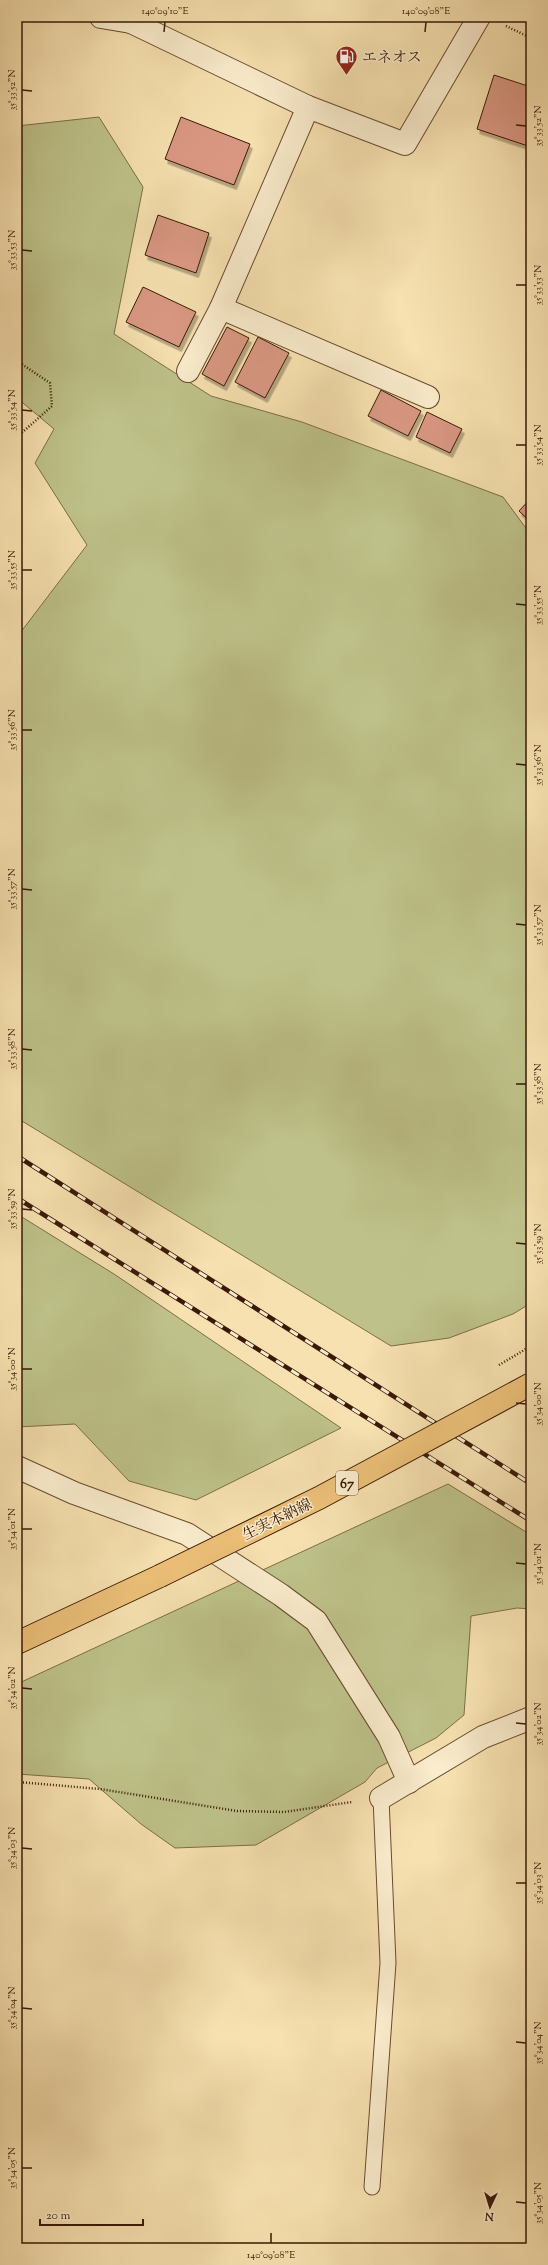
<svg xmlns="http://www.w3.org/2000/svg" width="548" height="2265" viewBox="0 0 548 2265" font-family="'Sorts Mill Goudy','Noto Serif JP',serif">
<defs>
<filter id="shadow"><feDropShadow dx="2.5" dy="4.5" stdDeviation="0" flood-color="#0004"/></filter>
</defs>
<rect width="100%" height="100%" fill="#f7e1b0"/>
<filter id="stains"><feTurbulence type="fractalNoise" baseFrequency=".005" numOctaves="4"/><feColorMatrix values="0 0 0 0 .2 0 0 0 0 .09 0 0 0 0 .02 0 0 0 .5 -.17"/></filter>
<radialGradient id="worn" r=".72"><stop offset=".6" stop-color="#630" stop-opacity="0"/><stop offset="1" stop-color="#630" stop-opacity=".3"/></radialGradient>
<!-- green -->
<g fill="#bec28a" stroke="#7c6e48">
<path d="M99 117 143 187 114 334 211 396 302 422 503 497 531 535V1303L513 1314 449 1338 391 1346 17 1118V637L87 545 35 463 54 429 17 398V126Z"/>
<path d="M17 1214 114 1274 341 1428 196 1500 129 1481 75 1424 17 1427Z"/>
<path d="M448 1484 531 1535V1609L517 1608 471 1616 464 1715 436 1738 377 1768 365 1782 256 1845 175 1848 141 1824 89 1779 17 1774V1684Z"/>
</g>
<!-- building -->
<g fill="#da9883" stroke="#3a1906" filter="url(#shadow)">
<path d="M494 75 531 87V147L477 129Z"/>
<path d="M181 117 250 144 234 185 165 159Z"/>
<path d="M158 215 209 233 196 273 145 255Z"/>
<path d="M143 287 196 312 179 347 126 322Z"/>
<path d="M227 327 249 338 224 386 202 374Z"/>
<path d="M258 337 289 353 265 398 235 382Z"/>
<path d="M381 390 421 411 408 436 368 416Z"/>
<path d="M427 412 462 429 450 453 416 437Z"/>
<path d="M531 498V522L519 511Z"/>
</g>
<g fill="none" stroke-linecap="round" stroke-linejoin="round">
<defs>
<path id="service" d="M372 2187 388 1963 381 1798"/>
<g id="minor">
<path d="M101 17 131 22"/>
<path d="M128 17 131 22 308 107 405 144 479 17"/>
<path d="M221 308 428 397"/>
<path d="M188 371 221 308 308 107"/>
<path d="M17 1467 74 1493 187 1534 281 1595 316 1621 389 1737 409 1782"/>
<path d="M381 1798 483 1737 531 1718"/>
</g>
<path id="primary" d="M17 1643 160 1576"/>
</defs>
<!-- service casing -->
<use href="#service" stroke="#694b30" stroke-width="17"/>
<!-- minor casing -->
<use href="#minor" stroke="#694b30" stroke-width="24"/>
<!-- primary casing -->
<use href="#primary" stroke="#3a1906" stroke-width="24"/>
<!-- path -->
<g stroke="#3a1906" stroke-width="2.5" stroke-dasharray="1 2" stroke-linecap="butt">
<path d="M506 26 531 38"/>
<path d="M17 361 50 383 52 406 17 437"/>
<path d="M17 1782 100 1789 237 1811 284 1812 352 1802"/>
</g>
<!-- service -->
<use href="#service" stroke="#faeccc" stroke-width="15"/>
<!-- minor -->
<use href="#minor" stroke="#faeccc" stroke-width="22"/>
<!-- primary -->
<use href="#primary" stroke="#ecc078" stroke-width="22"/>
<defs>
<g id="rail">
<path d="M17 1156 531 1484"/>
<path d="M17 1198 531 1521"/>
</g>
</defs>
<!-- rail casing -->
<use href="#rail" stroke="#3a1906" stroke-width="4.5"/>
<!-- rail -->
<use href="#rail" stroke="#faeccc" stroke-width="3" stroke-dasharray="9" stroke-linecap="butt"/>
<defs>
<path id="primary-bridge" d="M160 1576 319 1498 531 1384"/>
</defs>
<!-- primary-bridge casing -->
<use href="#primary-bridge" stroke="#3a1906" stroke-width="24" stroke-linecap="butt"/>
<!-- path-bridge -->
<path stroke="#3a1906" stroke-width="2.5" stroke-dasharray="1 2" stroke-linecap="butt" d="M499 1365 531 1346"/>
<!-- primary-bridge -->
<use href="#primary-bridge" stroke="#ecc078" stroke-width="22"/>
</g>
<!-- ticks -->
<path fill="none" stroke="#3a1906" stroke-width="1.5" d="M164 32 165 22M425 32 426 22M22 90 32 91M516 125 526 126M22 250 32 251M516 285H526M22 410 32 411M516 445H526M22 570H32M516 604 526 605M22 730H32M516 764 526 765M22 889 32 890M516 924 526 925M22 1049 32 1050M516 1084H526M22 1209 32 1210M516 1243 526 1244M22 1369H32M516 1403 526 1404M22 1529H32M516 1563 526 1564M22 1688 32 1689M516 1723 526 1724M22 1848 32 1849M516 1883H526M22 2008 32 2009M516 2042 526 2043M22 2168H32M516 2202 526 2203M271 2243V2233"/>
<!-- icons -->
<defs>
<symbol id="fuel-pin" viewBox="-11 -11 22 30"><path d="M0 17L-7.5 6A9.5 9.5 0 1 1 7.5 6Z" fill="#8f2418" stroke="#faeccc"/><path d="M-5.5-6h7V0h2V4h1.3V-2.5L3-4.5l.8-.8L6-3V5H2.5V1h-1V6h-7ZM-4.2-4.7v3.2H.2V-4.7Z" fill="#fff"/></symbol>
</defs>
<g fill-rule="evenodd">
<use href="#fuel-pin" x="334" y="44" width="25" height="34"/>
</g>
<g text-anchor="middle" stroke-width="3" stroke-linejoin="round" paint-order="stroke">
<!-- shield labels -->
<rect fill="#faeccc" stroke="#745841" stroke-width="1" x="336" y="1471" width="22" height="24" rx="3"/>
<g font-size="14" font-weight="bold" fill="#3a1906">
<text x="347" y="1488">67</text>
</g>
<!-- poi labels -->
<g font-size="15" fill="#3a1906" stroke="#faeccc" text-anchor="start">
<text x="362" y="62">エネオス</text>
</g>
<!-- street labels -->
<g font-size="15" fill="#3a1906" stroke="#faeccc">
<text transform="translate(277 1519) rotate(-26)" y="5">生実本納線</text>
</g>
</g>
<!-- margin -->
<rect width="548" height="2265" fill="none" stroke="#f7e1b0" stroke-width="44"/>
<!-- north arrow -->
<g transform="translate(490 2207) rotate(184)" stroke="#faeccc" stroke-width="3" paint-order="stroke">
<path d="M0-3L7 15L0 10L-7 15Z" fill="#3a1906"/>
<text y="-6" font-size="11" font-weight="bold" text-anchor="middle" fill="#3a1906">N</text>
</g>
<!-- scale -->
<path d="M40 2219v6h103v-6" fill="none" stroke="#3a1906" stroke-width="2"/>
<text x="46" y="2219" font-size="12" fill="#3a1906" stroke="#faeccc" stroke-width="3" paint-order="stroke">20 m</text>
<rect x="22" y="22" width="504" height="2221" fill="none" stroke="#3a1906" stroke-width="1.5"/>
<g font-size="10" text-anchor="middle" fill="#3a1906">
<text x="165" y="14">140°09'10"E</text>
<text x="426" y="14">140°09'08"E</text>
<text transform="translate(11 90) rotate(-90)" y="4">35°33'52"N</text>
<text transform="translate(537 126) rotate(-90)" y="4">35°33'52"N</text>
<text transform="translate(11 250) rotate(-90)" y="4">35°33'53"N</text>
<text transform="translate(537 285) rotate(-90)" y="4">35°33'53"N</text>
<text transform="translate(11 410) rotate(-90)" y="4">35°33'54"N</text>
<text transform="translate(537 445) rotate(-90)" y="4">35°33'54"N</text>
<text transform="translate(11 570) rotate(-90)" y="4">35°33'55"N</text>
<text transform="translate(537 605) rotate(-90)" y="4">35°33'55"N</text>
<text transform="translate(11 730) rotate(-90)" y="4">35°33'56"N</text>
<text transform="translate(537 765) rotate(-90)" y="4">35°33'56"N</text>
<text transform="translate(11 889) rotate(-90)" y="4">35°33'57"N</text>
<text transform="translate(537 925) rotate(-90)" y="4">35°33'57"N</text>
<text transform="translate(11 1049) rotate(-90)" y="4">35°33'58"N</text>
<text transform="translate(537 1084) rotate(-90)" y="4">35°33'58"N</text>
<text transform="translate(11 1209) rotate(-90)" y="4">35°33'59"N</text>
<text transform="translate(537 1244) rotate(-90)" y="4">35°33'59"N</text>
<text transform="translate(11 1369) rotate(-90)" y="4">35°34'00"N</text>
<text transform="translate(537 1404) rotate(-90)" y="4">35°34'00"N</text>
<text transform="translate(11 1529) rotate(-90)" y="4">35°34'01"N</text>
<text transform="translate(537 1564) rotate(-90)" y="4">35°34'01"N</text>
<text transform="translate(11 1688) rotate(-90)" y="4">35°34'02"N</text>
<text transform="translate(537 1724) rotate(-90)" y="4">35°34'02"N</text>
<text transform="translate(11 1848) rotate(-90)" y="4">35°34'03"N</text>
<text transform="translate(537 1883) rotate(-90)" y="4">35°34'03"N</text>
<text transform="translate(11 2008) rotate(-90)" y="4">35°34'04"N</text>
<text transform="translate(537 2043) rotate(-90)" y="4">35°34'04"N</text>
<text transform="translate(11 2168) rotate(-90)" y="4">35°34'05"N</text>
<text transform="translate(537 2203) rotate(-90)" y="4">35°34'05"N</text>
<text x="271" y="2258">140°09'08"E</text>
</g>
<rect width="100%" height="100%" filter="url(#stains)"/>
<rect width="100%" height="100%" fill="url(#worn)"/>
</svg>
